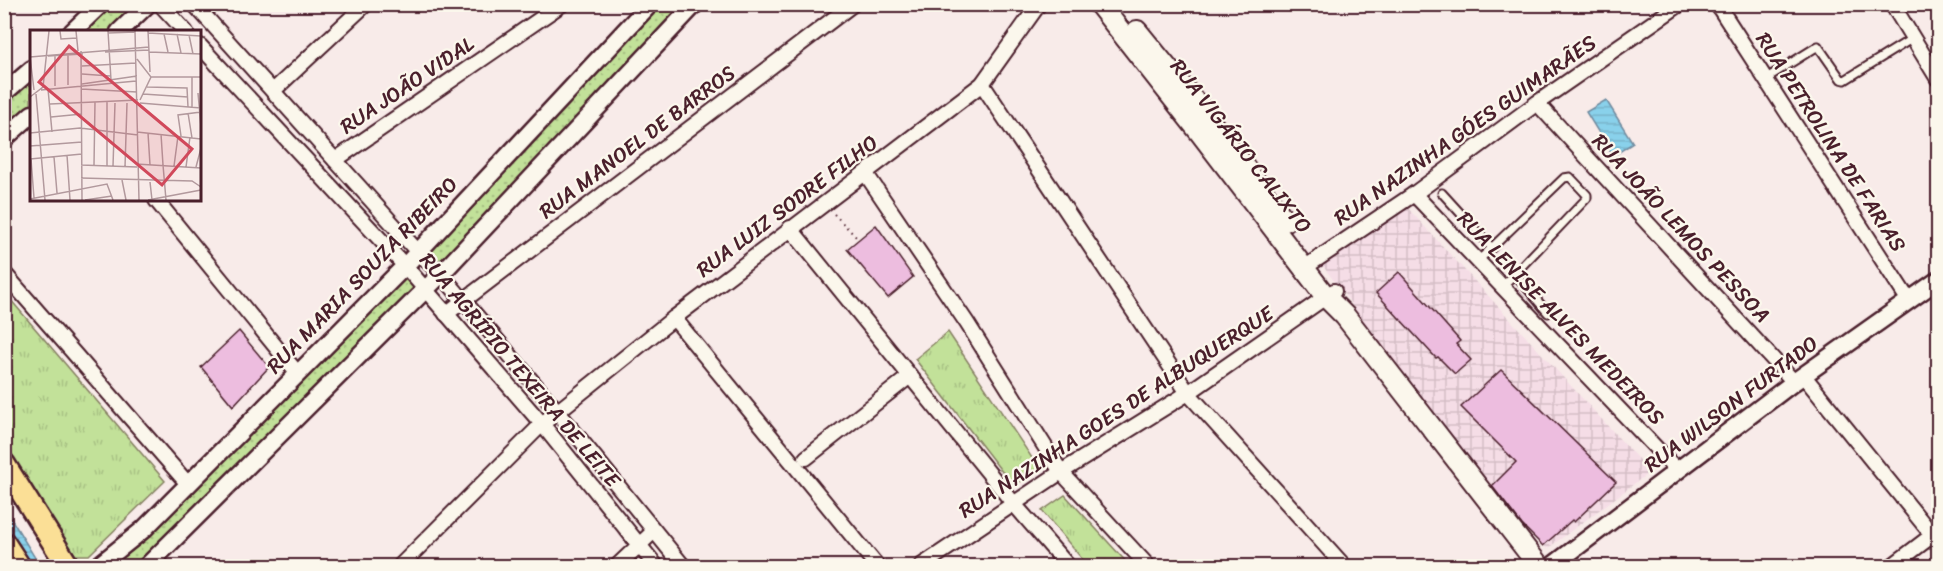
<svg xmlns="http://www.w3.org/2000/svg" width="1943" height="571" viewBox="0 0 1943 571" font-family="Sriracha,sans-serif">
<defs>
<pattern id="industrial-grid" width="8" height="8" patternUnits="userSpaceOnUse" patternTransform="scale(1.5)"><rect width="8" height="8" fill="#f5dde6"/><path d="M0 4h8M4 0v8" fill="none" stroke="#d4bdc5"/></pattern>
<pattern id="grass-dots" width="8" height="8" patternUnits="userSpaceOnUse" patternTransform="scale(1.5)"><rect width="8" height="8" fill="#c2e199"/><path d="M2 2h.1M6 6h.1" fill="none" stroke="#a8c184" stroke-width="1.8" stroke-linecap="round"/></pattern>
<pattern id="park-tufts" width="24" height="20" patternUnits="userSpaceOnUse" patternTransform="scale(1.5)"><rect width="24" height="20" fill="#c2e199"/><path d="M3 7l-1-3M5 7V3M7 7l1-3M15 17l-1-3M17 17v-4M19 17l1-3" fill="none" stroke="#a8c184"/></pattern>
<pattern id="water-rules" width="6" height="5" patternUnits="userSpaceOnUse" patternTransform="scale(1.5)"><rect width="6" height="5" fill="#89d1eb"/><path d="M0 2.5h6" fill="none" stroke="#78b3ca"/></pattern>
</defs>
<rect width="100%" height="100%" fill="#f8ebe9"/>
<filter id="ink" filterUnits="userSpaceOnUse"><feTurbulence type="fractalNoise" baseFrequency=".0167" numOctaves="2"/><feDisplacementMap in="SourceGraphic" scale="12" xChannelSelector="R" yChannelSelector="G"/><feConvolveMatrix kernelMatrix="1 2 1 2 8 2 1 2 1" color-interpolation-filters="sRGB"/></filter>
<g filter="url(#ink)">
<!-- industrial -->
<path fill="url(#industrial-grid)" d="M1404 204 1650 472 1547 549 1450 437 1320 262Z"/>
<!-- grass -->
<g fill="url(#grass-dots)" stroke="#868062" stroke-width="1.5">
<path d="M108 5H139L110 31 79 32Z"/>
<path d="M659 5H687L441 266 426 252Z"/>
<path d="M31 77V106L5 131V101Z"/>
<path d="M405 274 417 291 138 566H111L144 542Z"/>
</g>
<!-- park -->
<g fill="url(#park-tufts)" stroke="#868062" stroke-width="1.5">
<path d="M4 292 165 481 89 555H59L5 473Z"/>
<path d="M948 332 1040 470 1013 486 915 359Z"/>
<path d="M1065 495 1130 566H1088L1042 511Z"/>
</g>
<!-- water -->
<g fill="url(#water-rules)" stroke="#708a9e" stroke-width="1.5">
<path d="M1606 100 1633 143 1613 156 1586 112Z"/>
<path d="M4 507 40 566H23L5 536Z"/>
</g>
<!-- building -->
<g fill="#edbddf" stroke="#4a1f2b" stroke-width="1.5">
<path d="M876 225 913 277 888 298 847 249Z"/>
<path d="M1399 272 1460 341 1456 344 1471 360 1455 374 1438 357 1436 358 1376 293Z"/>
<path d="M239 331 269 367 233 406 201 367Z"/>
<path d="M1501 370 1616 482 1574 522 1572 520 1543 546 1522 525 1492 486 1516 462 1461 407Z"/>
</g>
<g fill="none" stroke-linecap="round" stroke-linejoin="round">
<defs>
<g id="service">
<path d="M1765 79 1818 46 1841 79 1845 80 1913 38"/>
<path d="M1442 193 1492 248"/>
<path d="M1478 261 1564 178 1570 177 1587 195V198L1502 287"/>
<path d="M1515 274 1548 313"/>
</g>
<g id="minor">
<path d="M160 4 186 32"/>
<path d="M194 4 418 252 441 274 558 412 683 566"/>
<path d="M1717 4 1909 301"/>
<path d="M1892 4 1938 79"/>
<path d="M200 46 405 266 542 424 656 566"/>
<path d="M982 84 1188 393 1344 566"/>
<path d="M273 91 366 4"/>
<path d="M1537 103 1794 382"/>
<path d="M335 160 562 4"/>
<path d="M866 174 967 323 1061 472 1148 566"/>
<path d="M1414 194 1678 471"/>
<path d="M156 200 298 374"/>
<path d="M790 228 1014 504 1068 566"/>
<path d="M1304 268 1414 194 1537 103 1680 4"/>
<path d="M4 273 188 484"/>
<path d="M446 314 853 4"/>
<path d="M674 318 877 566"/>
<path d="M1803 375 1938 542"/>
<path d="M806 458 910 376"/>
<path d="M400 566 542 424 674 318 982 84 1039 4"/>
<path d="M617 566 654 531"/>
<path d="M921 566 1061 472 1188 393 1334 291"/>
<path d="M1892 566 1938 531"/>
</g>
<g id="tertiary">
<path d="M72 32 101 4"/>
<path d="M119 32 148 4"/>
<path d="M4 93 32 69"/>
<path d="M4 139 32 114"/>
<path d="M98 566 144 529 405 266 650 4"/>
<path d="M147 566 441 274 695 4"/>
<path d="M1552 566 1794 382 1938 280"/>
</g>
<g id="secondary">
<path d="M1099 4 1199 131 1326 297 1345 316 1539 566"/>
<path d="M1137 31 1199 107 1285 221"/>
</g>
<g id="primary">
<path d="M4 464 68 566"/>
<path d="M4 543 19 566"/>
</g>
</defs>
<!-- service casing -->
<use href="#service" stroke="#4a1f2b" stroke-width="11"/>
<!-- minor casing -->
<use href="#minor" stroke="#4a1f2b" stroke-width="18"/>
<!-- tertiary casing -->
<use href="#tertiary" stroke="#4a1f2b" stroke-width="21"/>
<!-- secondary casing -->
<use href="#secondary" stroke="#4a1f2b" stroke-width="24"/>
<!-- primary casing -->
<use href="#primary" stroke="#4a1f2b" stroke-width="26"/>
<!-- path -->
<path stroke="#4a1f2b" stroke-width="2" stroke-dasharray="1.5 4.5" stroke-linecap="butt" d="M834 214 858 239"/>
<!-- service -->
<use href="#service" stroke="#fbf7ec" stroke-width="7"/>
<!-- minor -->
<use href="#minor" stroke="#fbf7ec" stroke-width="14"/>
<!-- tertiary -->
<use href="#tertiary" stroke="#fbf7ec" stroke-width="16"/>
<!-- secondary -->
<use href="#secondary" stroke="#fbf7ec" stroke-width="20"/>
<!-- primary -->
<use href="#primary" stroke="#fbdf96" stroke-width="21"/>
</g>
</g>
<g text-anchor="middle" stroke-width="4.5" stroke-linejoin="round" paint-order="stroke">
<!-- street labels -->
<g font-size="21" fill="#4a1f2b" stroke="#fbf7ec">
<text transform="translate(407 85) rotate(-34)" y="7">RUA JOÃO VIDAL</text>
<text transform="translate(1465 130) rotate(-35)" y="7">RUA NAZINHA GÓES GUIMARÃES</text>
<text transform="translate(637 142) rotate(-37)" y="7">RUA MANOEL DE BARROS</text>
<text transform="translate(1831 142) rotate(57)" y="7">RUA PETROLINA DE FARIAS</text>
<text transform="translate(1241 146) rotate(52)" y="7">RUA VIGÁRIO CALIXTO</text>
<text transform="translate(787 206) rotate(-37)" y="7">RUA LUIZ SODRE FILHO</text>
<text transform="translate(1681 228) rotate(47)" y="7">RUA JOÃO LEMOS PESSOA</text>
<text transform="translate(362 275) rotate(-46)" y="7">RUA MARIA SOUZA RIBEIRO</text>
<text transform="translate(1561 318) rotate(46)" y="7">RUA LENISE ALVES MEDEIROS</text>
<text transform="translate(520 370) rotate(50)" y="7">RUA AGRÍPIO TEXEIRA DE LEITE</text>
<text transform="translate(1731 404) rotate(-37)" y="7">RUA WILSON FURTADO</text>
<text transform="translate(1116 412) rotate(-33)" y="7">RUA NAZINHA GOES DE ALBUQUERQUE</text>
</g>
</g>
<!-- overview -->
<g transform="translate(30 30)">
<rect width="171" height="171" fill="#f8ebe9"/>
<path fill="none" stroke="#b2999d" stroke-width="1.5" d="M30 1 31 9 47 8M46 1 48 21M78 1 81 50M105 1 109 170M118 1 120 42M78 3 105 2M118 3 171 6M134 4 138 22M147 4 151 23M159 5 163 24M51 21 52 170M75 22 119 20M119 22 171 24M25 25V56M18 26 53 24M0 27 119 17M0 27 4 60M107 29 121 47 110 70M52 36 106 33M52 44 80 46M121 47H171M52 54 107 46M38 55V24M117 57 157 58 158 77M18 59 22 102M51 59 107 62M11 60 106 51M168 63 171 97M6 64 15 170M113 64 158 67M0 67 13 57 19 1M110 73 171 78M20 74 108 70M162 77V47M158 83 162 108M21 87 52 84M107 102 171 109M0 103 50 98 108 105M118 103 120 135M131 104 133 135M151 106 148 85 171 82M0 116 52 112M37 125 40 170M24 127 27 163M0 129 52 124M1 129 4 168M106 134 171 138M51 135 107 137M64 135 65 72M133 135 136 170M77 136V72M83 136 85 73M144 136 148 106M95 137 97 73M156 137 160 107M166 137 171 118M51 148 162 151 171 157M92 150 96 170M120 152 122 170M0 169 77 154 83 170M55 170 82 166M118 170 171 160"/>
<path fill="#d1495b" fill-opacity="0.15" stroke="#d1495b" stroke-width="3" d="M39 16 162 119 132 155 9 52Z"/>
<rect width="171" height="171" fill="none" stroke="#4a1f2b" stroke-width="3"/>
</g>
<!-- margin -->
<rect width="1943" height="571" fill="none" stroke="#fbf7ec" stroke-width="24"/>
<rect x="12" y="12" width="1919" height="547" fill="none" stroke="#4a1f2b" stroke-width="2" filter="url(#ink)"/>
</svg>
